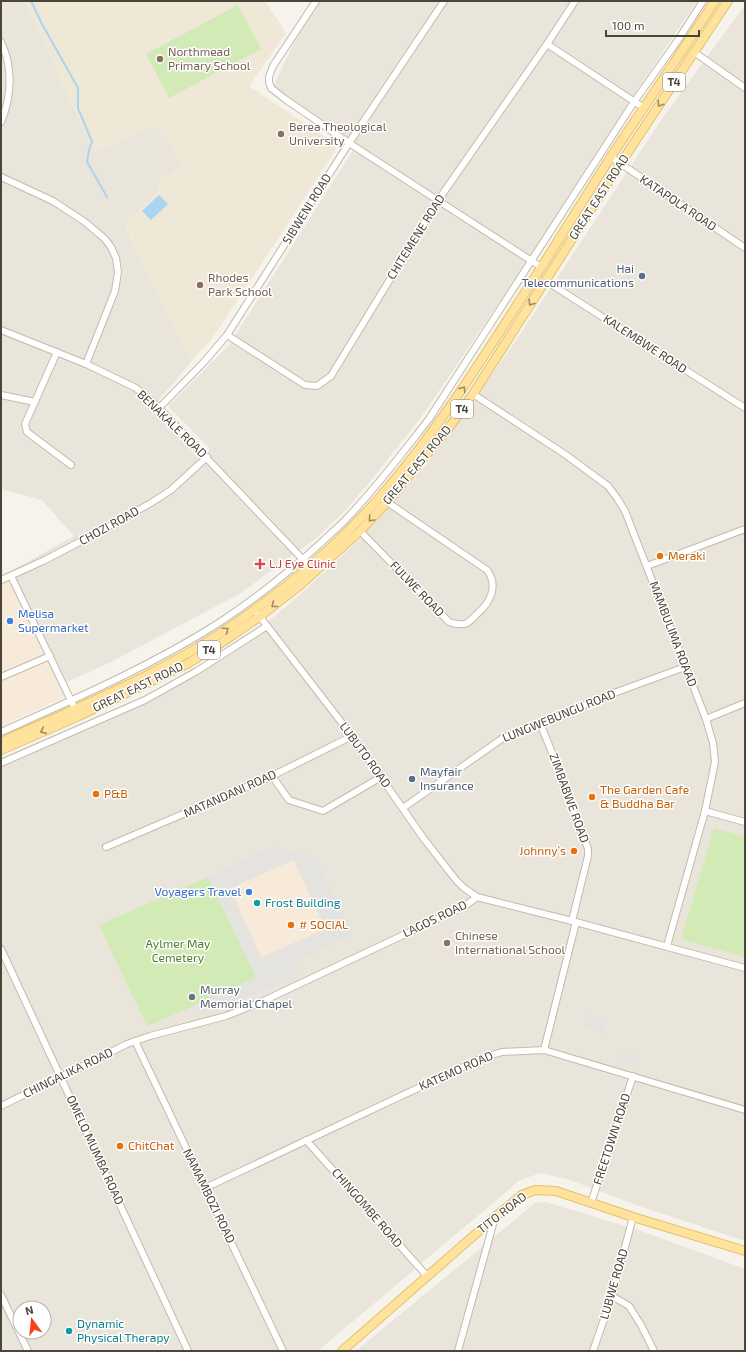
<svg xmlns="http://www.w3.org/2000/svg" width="746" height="1352" viewBox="0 0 746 1352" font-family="'Exo 2',sans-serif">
<rect width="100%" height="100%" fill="#f6f3ec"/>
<!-- residential -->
<g fill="#eae5da" fill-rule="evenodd">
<path d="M1 1H25L94 152 157 124 183 164 157 184 160 190 125 225 191 362 153 407 198 458 195 461 210 449 168 406 229 345 357 144 273 86 297 37 320 1H697L625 108 520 272 422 416 368 484 343 513 315 539 241 593 111 662 67 682 11 571 74 536 42 500 1 489Z"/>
<path d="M745 5V1241L639 1206 567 1179 541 1173 520 1180 318 1351H1V764L148 697 248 638 294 600 357 542 428 463 515 342 664 116ZM20 1308H44V1332H20Z"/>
<path d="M546 1202 641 1231 745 1269V1351H356L535 1203Z"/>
</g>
<!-- commercial -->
<g fill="#f7ead8">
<path d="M9 572 66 697 1 726V576Z"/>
<path d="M294 860 325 929 261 958 230 888Z"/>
</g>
<!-- education -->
<path fill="#efe8d6" d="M25 1H265L286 33 249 86 333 142 336 149 282 233 213 337 191 362 125 224 160 190 157 184 183 164 157 124 94 152Z"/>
<!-- green -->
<g fill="#d2eab5">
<path d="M238 5 261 49 169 98 146 54Z"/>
<path d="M714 828 745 837V957L681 939Z"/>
<path d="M208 877 257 979 147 1026 99 925Z"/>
</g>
<!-- parking -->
<g fill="#e5e3e0" fill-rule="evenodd">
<path d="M275 846 317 859 352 934 294 962 300 976 200 1016 196 1004 256 977 208 877ZM294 860 325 929 261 958 230 888Z"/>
<path d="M587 1014 606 1020 602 1033 584 1027Z"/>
<path d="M620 1051 640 1057 637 1065 617 1060Z"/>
</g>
<!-- water -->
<path fill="#a9d4f2" d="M159 195 168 204 151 220 142 211Z"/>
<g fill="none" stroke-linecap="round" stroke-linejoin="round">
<!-- stream -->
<path stroke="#a9d4f2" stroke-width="2" d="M31 1 42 24 78 88V108L92 142 89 150 87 162 107 197"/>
<defs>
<g id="minor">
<path d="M316 1 273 66 269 77V82L271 88 285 99 349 143 541 267"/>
<path d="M1 42C13 67 12 96 1 122"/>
<path d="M547 44 644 108"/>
<path d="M694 52 745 88"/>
<path d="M611 157 745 248"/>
<path d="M1 177 53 201 85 222 105 239 111 247 116 258 118 272 115 291 86 364"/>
<path d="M546 281 745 408"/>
<path d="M1 330 86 364 136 388 159 408 309 566"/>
<path d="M227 335 305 385 317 386 331 376 439 199 547 44 575 1"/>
<path d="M57 352 25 424 27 432 71 465"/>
<path d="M473 394 566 455 608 486 617 498 625 511 706 719 713 743 715 762 705 811 667 946"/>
<path d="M1 395 35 402"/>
<path d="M159 408 204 362 227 335 349 143 444 1"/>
<path d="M360 531 449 622C454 624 459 625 465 624 470 622 473 618 477 614 490 603 499 586 487 570L387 502"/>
<path d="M647 566 745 529"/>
<path d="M11 576 77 713"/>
<path d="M1 580 45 560 95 534 151 503 171 490 207 457"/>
<path d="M257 613 352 736 424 839 456 880 464 888 477 897"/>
<path d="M1 677 50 656"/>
<path d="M706 719 745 703"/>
<path d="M540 723 555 760 588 849V856L572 921"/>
<path d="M1 732C75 699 149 667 217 624 254 600 289 572 322 542 330 534 340 526 348 517 377 487 403 452 429 419L634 102 678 40 703 1"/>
<path d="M1 763 145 700 197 671 267 626"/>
<path d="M272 776 289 800 323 811 381 777"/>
<path d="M403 808 503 738 614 693 685 667"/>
<path d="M705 811 745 822"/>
<path d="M106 847 272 776 352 736"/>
<path d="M1 949 188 1351"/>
<path d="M135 1041 283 1351"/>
<path d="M544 1050 576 922"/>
<path d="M1 1106 127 1044 150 1036 226 1016 261 1002 465 906 477 897 572 921 745 968"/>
<path d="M306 1140 427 1276"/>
<path d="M205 1188 482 1058 502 1052 544 1050 745 1110"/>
<path d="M591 1203 633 1076"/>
<path d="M1 1295 28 1351"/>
<path d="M612 1296 629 1306 641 1325 654 1351"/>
<path d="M458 1351 495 1217"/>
<path d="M593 1351 612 1296 633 1217"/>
</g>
<g id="major">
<path d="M1 742C88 703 178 667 254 610 300 577 343 539 380 497 443 425 492 343 544 263 567 227 589 191 612 155 646 104 681 53 715 1"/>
<path d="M1 750 79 716 187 664 221 643 259 617 300 585 360 531 387 502 448 429 473 394 620 164 728 1"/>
<path d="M342 1351 495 1217 522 1195 535 1190 556 1191 633 1217 745 1251"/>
</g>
</defs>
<!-- minor casing -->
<use href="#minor" stroke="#c2bbae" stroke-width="8"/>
<!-- major casing -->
<use href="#major" stroke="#e6c16a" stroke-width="10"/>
<!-- minor -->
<use href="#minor" stroke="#fff" stroke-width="6"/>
<!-- major -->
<use href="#major" stroke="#ffe39c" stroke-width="8"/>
</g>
<!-- one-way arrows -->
<defs><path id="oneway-chevron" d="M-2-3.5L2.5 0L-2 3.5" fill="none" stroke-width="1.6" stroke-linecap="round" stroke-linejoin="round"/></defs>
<g stroke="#9c8c66">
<use href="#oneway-chevron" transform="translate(660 104) rotate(124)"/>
<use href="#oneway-chevron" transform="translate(531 303) rotate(123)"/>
<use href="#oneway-chevron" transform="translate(463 389) rotate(-55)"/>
<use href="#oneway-chevron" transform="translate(371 519) rotate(133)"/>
<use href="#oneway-chevron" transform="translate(274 605) rotate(142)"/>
<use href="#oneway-chevron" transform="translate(226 630) rotate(-35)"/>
<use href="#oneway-chevron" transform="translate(43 731) rotate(156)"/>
</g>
<!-- markers -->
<g fill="#8d6e63" stroke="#fff" stroke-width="1.5">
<circle cx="160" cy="59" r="4"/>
<circle cx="281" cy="134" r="4"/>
<circle cx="200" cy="285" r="4"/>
<circle cx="447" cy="943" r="4"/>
</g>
<g fill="#5c6f8a" stroke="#fff" stroke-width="1.5">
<circle cx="642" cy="276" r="4"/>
<circle cx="412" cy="779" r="4"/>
</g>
<g fill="#e8710a" stroke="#fff" stroke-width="1.5">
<circle cx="660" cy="556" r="4"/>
<circle cx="96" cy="794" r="4"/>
<circle cx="592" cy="797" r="4"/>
<circle cx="574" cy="851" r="4"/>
<circle cx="291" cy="925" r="4"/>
<circle cx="120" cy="1146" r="4"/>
</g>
<path fill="#e0444e" stroke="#fff" stroke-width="1.5" d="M258 558h4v4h4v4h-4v4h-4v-4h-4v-4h4z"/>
<g fill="#3f7fe0" stroke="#fff" stroke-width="1.5">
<circle cx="10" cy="621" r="4"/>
<circle cx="249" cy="892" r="4"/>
</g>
<g fill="#0f9aa8" stroke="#fff" stroke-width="1.5">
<circle cx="257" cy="903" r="4"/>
<circle cx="69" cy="1331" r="4"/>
</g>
<circle fill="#6b7280" stroke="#fff" stroke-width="1.5" cx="192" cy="997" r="4"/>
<g text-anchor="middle" stroke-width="3" stroke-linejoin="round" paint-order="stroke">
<!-- shield labels -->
<g fill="#fff" stroke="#817c74" stroke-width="1">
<rect x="663" y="73" width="22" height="18" rx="3"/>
<rect x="451" y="400" width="22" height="18" rx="3"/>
<rect x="198" y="641" width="22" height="18" rx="3"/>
</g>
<g font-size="11" font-weight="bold" fill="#4b4439">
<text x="674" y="86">T4</text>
<text x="462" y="413">T4</text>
<text x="209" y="654">T4</text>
</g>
<!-- education labels -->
<g font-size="12" fill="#785e54" stroke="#fff" text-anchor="start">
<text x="168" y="56">Northmead<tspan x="168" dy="14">Primary School</tspan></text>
<text x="289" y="131">Berea Theological<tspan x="289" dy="14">University</tspan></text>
<text x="208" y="282">Rhodes<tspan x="208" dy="14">Park School</tspan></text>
<text x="455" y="940">Chinese<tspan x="455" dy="14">International School</tspan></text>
</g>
<!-- street labels -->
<g font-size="12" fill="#4b4439" stroke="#fff">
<text transform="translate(599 197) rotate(-57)" y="4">GREAT EAST ROAD</text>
<text transform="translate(678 203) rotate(34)" y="4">KATAPOLA ROAD</text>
<text transform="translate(307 209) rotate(-58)" y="4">SIBWENI ROAD</text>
<text transform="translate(416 237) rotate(-58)" y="4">CHITEMENE ROAD</text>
<text transform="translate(645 344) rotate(33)" y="4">KALEMBWE ROAD</text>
<text transform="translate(172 424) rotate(44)" y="4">BENAKALE ROAD</text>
<text transform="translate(417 465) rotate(-50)" y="4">GREAT EAST ROAD</text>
<text transform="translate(109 526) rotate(-29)" y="4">CHOZI ROAD</text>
<text transform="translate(417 589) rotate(46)" y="4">FULWE ROAD</text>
<text transform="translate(673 634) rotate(69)" y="4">MAMBULIMA ROAAD</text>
<text transform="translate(138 687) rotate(-26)" y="4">GREAT EAST ROAD</text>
<text transform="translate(559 716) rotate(-22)" y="4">LUNGWEBUNGU ROAD</text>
<text transform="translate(365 755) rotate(54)" y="4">LUBUTO ROAD</text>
<text transform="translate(230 794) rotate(-24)" y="4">MATANDANI ROAD</text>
<text transform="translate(569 798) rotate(70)" y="4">ZIMBABWE ROAD</text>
<text transform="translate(435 919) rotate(-26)" y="4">LAGOS ROAD</text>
<text transform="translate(456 1071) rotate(-24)" y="4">KATEMO ROAD</text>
<text transform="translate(68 1073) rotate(-26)" y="4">CHINGALIKA ROAD</text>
<text transform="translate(612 1139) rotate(-72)" y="4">FREETOWN ROAD</text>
<text transform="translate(95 1150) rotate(65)" y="4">OMELO MUMBA ROAD</text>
<text transform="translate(209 1196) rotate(64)" y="4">NAMAMBOZI ROAD</text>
<text transform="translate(367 1208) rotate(49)" y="4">CHINGOMBE ROAD</text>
<text transform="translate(502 1213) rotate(-38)" y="4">TITO ROAD</text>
<text transform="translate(614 1284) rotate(-74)" y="4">LUBWE ROAD</text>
</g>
<!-- service labels -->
<g font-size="12" fill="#4e5e75" stroke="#fff" text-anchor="end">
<text x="634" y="273">Hai<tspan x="634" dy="14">Telecommunications</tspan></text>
<text x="420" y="776" text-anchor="start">Mayfair<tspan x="420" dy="14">Insurance</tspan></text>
</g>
<!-- food labels -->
<g font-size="12" fill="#c56008" stroke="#fff" text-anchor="start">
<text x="668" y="560">Meraki</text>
<text x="600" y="794">The Garden Cafe<tspan x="600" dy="14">&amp; Buddha Bar</tspan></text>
<text x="104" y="798">P&amp;B</text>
<text x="566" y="855" text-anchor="end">Johnny’s</text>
<text x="299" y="929"># SOCIAL</text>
<text x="128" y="1150">ChitChat</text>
</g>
<!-- health labels -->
<g font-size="12" fill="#be3a42" stroke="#fff" text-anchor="start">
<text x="269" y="568">L.J Eye Clinic</text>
</g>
<!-- shop labels -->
<g font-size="12" fill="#366cbe" stroke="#fff" text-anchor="start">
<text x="18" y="618">Melisa<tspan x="18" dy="14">Supermarket</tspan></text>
<text x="241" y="896" text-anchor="end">Voyagers Travel</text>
</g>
<!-- culture labels -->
<g font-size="12" fill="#0d838f" stroke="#fff" text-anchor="start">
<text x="265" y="907">Frost Building</text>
<text x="77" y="1328">Dynamic<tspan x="77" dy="14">Physical Therapy</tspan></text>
</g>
<!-- park labels -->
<g font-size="12" fill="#4a7f2a" stroke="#fff">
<text x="178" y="948">Aylmer May<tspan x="178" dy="14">Cemetery</tspan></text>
</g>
<!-- worship labels -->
<g font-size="12" fill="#5b616d" stroke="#fff" text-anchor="start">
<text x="200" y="994">Murray<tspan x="200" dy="14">Memorial Chapel</tspan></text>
</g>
</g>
<!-- border -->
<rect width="746" height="1352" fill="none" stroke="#4b4439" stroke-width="4"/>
<!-- north arrow -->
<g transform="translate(32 1320) rotate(345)"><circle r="19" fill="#ffffff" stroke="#b7b4b0"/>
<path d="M0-3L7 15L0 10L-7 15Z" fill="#fc3f1d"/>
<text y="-6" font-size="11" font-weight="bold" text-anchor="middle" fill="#4b4439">N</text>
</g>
<!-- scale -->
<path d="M606 30v6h93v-6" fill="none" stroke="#4b4439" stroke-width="2"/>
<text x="612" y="30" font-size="12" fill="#4b4439" stroke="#ffffff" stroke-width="3" paint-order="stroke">100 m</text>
</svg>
